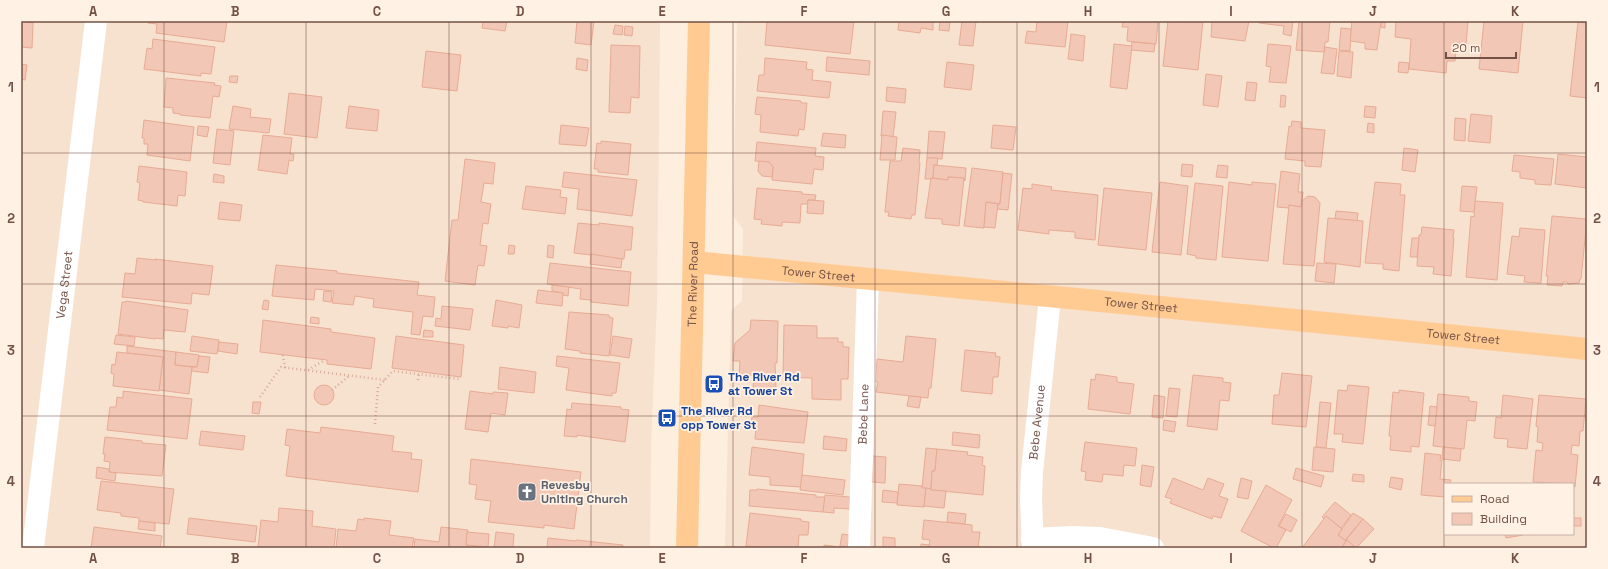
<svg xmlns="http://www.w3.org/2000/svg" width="1608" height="569" viewBox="0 0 1608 569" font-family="'Space Grotesk',sans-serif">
<rect width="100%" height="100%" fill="#fdeede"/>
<!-- residential -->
<g fill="#f7e1cf" fill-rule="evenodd">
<path d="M21 21H660L657 301 651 444 650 548H21Z"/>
<path d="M737 21H1587V548H725L731 311 742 301 743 229 733 216ZM1445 484H1573V534H1445Z"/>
</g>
<!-- building -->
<g fill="#f3c7b5" stroke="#e7ab95">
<path d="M21 21 33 23 32 48 21 47Z"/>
<path d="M148 21H227L224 42 156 33 157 24 148 23Z"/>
<path d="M483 21H507L505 31 482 28Z"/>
<path d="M577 21H594L591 45 575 43Z"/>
<path d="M767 21H854L850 54 765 45Z"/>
<path d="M899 21H933V30L921 28 920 33 898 30Z"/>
<path d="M940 21H950L949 31 939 30Z"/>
<path d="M962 21H976L973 46 959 45Z"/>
<path d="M1037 21H1068L1065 47 1025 43 1027 31 1036 32Z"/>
<path d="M1123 21H1158L1156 44 1127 41 1128 27H1122Z"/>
<path d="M1168 21H1203L1198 70 1163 66Z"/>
<path d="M1212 21H1249L1245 41 1211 37Z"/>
<path d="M1259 21H1293L1291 36 1283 34 1284 26 1259 23Z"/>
<path d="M1299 21H1330L1328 42H1325L1324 52 1296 50Z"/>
<path d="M1352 21H1381L1377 50 1365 49V43L1350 41Z"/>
<path d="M1381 21H1385V28L1381 27Z"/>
<path d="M1396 21H1468L1466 45 1457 43 1455 61H1447L1446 73 1409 69 1411 39 1395 37Z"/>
<path d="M1484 21H1523L1518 73 1479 69Z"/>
<path d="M1578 22 1587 23V98L1570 96Z"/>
<path d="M615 25 623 26 622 35 613 34Z"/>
<path d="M625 26 633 27 632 36 624 35Z"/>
<path d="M1341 28 1351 29 1350 51 1339 50Z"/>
<path d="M1071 34 1085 36 1083 61 1068 59Z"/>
<path d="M153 39 215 47 211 74 201 73V76L144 69 147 48 152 49Z"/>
<path d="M1132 42 1155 44 1154 52 1131 50Z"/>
<path d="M1114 44 1132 46 1127 89 1110 87Z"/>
<path d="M1268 44 1291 46 1286 83 1269 82 1271 67 1266 66Z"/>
<path d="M611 45 640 46 639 98 631 97 630 113 609 112Z"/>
<path d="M1325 47 1337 49 1334 74 1321 73Z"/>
<path d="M426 51 461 55 457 91 422 87Z"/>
<path d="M1339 51 1353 52 1351 78 1337 76Z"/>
<path d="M827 57 870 61 869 75 826 71Z"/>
<path d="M577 58 588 60 587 71 576 69Z"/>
<path d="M765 58 807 62 806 69 813 70 812 80 831 82 829 98 757 91 759 75H764Z"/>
<path d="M947 62 974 65 971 90 944 87Z"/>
<path d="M1399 62 1409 63 1408 73 1398 72Z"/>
<path d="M21 64 27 65 25 80 21 79Z"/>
<path d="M1206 74 1222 76 1218 107 1203 105Z"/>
<path d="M230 76H238L237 83 229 82Z"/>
<path d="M166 78 215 83 214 85 221 86 219 97 213 96 210 118 180 115V114L173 113V108L164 107Z"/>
<path d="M1247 82 1257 83 1255 101 1245 100Z"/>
<path d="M887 87 906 89 905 103 886 101Z"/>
<path d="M289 93 322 97 317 138 284 134Z"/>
<path d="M1281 95 1286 96 1285 107H1280Z"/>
<path d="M757 97 801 101V103H807L804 130 799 129 798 136 760 132 761 115 755 114Z"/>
<path d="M233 106 251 109 250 117 271 119 269 133 229 129Z"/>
<path d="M349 106 379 110 377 131 346 128Z"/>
<path d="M1365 106 1376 107 1375 118 1364 117Z"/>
<path d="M883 111 896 112 893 137 881 136Z"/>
<path d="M1471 114 1492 116 1490 143 1468 141Z"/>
<path d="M1455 118 1466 119 1465 141 1454 140Z"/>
<path d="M144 120 194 127 190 161 147 155 148 144H144V138H142Z"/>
<path d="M1292 121 1301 122V128L1325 130 1321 167 1305 166V161L1285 159 1289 126 1291 127Z"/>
<path d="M1368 123 1374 124V133L1367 132Z"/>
<path d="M561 125 589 128 586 146 559 144Z"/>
<path d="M993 125 1016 127 1013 150 991 148Z"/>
<path d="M198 126 209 127 207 137 197 135Z"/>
<path d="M217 129 234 131 230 165 213 163Z"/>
<path d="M929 131 945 132 942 159 927 158Z"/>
<path d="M823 133 846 135 845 148 821 146Z"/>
<path d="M263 135 292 138 290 154H294L293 161 289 160 287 174 258 170Z"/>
<path d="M882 135 897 137 895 160H880Z"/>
<path d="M601 141 631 144 628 175 598 172V169H594L597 143 601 144Z"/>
<path d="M757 142 816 148 815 156 824 157 823 170 814 169 812 184 772 180 773 167 769 162 755 161Z"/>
<path d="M903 148 920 150 919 163H920L915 215H912L911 219 888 216 889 212H885L890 161H901Z"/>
<path d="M1404 148 1418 150 1415 172 1402 170Z"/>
<path d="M1558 154 1587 157V188L1555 184Z"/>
<path d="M1514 155 1554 159 1551 185 1535 184V180L1520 178V172L1512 171Z"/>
<path d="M927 158H938L937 165H934L933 178 931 179H925Z"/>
<path d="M465 159 495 163 493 184 484 183 481 202 491 204 488 224 483 223 480 245 487 246 484 266 478 265 475 285 445 281 452 220H458Z"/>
<path d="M759 161 769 162 773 167 772 177 762 176 758 171Z"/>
<path d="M1182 164 1193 165 1192 177 1181 176Z"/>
<path d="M934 165 966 168 965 181 964 178 948 177V180L933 178Z"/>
<path d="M1218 165 1228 166 1227 178 1216 177Z"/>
<path d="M139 166 187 172 185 196 178 195 177 206 143 202V201L138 200 140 183 137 182Z"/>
<path d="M972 168 1003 172 1000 204 986 202 984 228 964 226Z"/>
<path d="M1281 171 1300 174 1298 192H1303L1301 207 1289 205V208L1277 207Z"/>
<path d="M564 172 637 180 632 216 577 209 579 189 562 187Z"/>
<path d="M1003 173 1012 174 1008 210 997 209 998 204H1000Z"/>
<path d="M214 174 224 176V183L213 182Z"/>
<path d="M948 177 964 178 959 226 942 224V219L925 218 931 178 948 180Z"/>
<path d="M1160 182 1188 186 1181 255 1152 252Z"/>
<path d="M1229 182 1252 185V182L1276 184 1268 261 1222 257Z"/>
<path d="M1375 182 1401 184 1400 195H1405L1399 271 1383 269V264L1365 263Z"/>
<path d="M1195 183 1223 186 1216 260 1196 258V256L1187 254Z"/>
<path d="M1032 184 1052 187 1051 190 1098 195 1095 240 1075 238V232L1049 230V234L1018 230 1023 188 1032 189Z"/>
<path d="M526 186 561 190 560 197 567 198 565 214 522 209Z"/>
<path d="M1462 186 1477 187 1474 212 1460 211Z"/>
<path d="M757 188 802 192V194L816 195 815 200H808V204H801L800 223 782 222V226L761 224 762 220 754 219Z"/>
<path d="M1104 188 1152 193 1146 250 1098 245Z"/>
<path d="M1308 196 1315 197 1320 203 1314 266 1283 264 1289 205 1301 207 1302 201Z"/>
<path d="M808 200 824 201 823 214 807 213Z"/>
<path d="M1475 201 1503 203 1497 280 1466 277 1471 216 1474 217Z"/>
<path d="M220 202 242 205 240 221 218 219Z"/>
<path d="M986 202 998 204 995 228 984 227Z"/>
<path d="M1336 211 1358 213 1357 221 1335 219Z"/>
<path d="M1552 216 1587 219 1581 279H1580L1579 283 1568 284 1567 282H1563L1562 286 1547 285 1548 276H1546Z"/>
<path d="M1328 218 1363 221 1360 267 1324 262Z"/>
<path d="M578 223 599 225V223L633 227 631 250H625L624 259 574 253Z"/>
<path d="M1422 227 1454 230 1453 238H1454L1451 276 1433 274 1434 267 1417 266 1419 235H1421Z"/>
<path d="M1520 228 1545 230 1541 283 1524 282 1525 276 1507 274 1512 236 1519 237Z"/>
<path d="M1412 238H1419L1417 257H1410Z"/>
<path d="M509 245 515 246 514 254H508Z"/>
<path d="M548 245 554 246 553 258 547 257Z"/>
<path d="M591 254 622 259 621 268 590 264Z"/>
<path d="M137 258 156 260 155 259 213 266 209 295 192 293 191 304 122 297 125 273 135 274Z"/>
<path d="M550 263 631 272 628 306 591 302V300L580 299 581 289 547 284Z"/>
<path d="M1317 263 1336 264 1334 283 1315 281Z"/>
<path d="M276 265 337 271V273L419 282 417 295 435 297 433 317 423 316 420 335 411 334 413 312 373 307 374 299 355 296 353 305 332 303 334 291 315 289 314 300 272 296Z"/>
<path d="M552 285 569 287 568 296 563 295V293L552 291Z"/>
<path d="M538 290 563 293 562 306 536 303Z"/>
<path d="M324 291 332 292 331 302 323 301Z"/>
<path d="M264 300 269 301 268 310 262 309Z"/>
<path d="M496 300 522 305 519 328 508 326V328L492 326Z"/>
<path d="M126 301 188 310 185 332 164 330 163 339 155 338V339L118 334 122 302H126Z"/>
<path d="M442 306 473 309 470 330 435 326 436 318 441 319Z"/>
<path d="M569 312 609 315V317L613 318 609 356 580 353V351L565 349Z"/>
<path d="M311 317 319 318V324L310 323Z"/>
<path d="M263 320 331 329V332L375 338 371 369 327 364V360L260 352Z"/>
<path d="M751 320 778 321 777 363H775L776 389 772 393 757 392 753 388 754 375H739L740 361H733L735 343 750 330Z"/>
<path d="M784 325 817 326V338H838V342H843V347H849L848 379H841V400L812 399V378L783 377Z"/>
<path d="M424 330 433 331V337H423Z"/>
<path d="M116 335 135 337 134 346 114 344Z"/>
<path d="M192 336 219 340 217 354 190 351Z"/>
<path d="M396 336 464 345 461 377 392 368Z"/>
<path d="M613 336 632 339 629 358 610 355Z"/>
<path d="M906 336 936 339 931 388H929L928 398 876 392 878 382 875 381 877 359 903 362Z"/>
<path d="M219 342 238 344 237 354 218 351Z"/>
<path d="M127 346 176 352 175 365 192 367 189 394 159 390 163 357 127 353Z"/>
<path d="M965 350 996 353 995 356 1000 357 998 377H993L992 394 961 391Z"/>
<path d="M117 352 163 357 159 391 113 386 114 374 111 373 112 364 115 365Z"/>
<path d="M176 352 199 355 197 367 175 365Z"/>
<path d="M199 356 210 357 208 373 192 371V367H197Z"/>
<path d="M557 356 620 363 616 393H612V396L566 390 569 368 556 366Z"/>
<path d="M500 367 536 372 534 393 498 389Z"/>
<path d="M1282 373 1312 376 1306 427 1272 424 1274 395H1279Z"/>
<path d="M1096 374 1117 377V382L1134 384 1130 414 1088 409 1091 379 1095 380Z"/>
<path d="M1193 375 1223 378V382L1231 383 1229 401 1220 400 1217 430 1187 426Z"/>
<path d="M1348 385 1369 387 1363 444 1342 442 1343 434H1334L1338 390 1347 391Z"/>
<circle cx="324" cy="395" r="10"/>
<path d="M1169 388 1180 389 1177 417 1166 416Z"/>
<path d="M1399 390 1424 393 1419 447 1411 446V452L1390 450 1391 436H1389L1393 392 1399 393Z"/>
<path d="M123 391 192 399 187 439 107 430 110 407H116L117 397 123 398Z"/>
<path d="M470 391 493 394V392L508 393 505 415 491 413 488 432 465 429Z"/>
<path d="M1438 394 1469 397V401L1477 402 1475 421 1467 420 1464 449 1433 446Z"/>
<path d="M1154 395 1165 397 1163 418 1152 417Z"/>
<path d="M1503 395 1533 399 1527 449 1507 447 1508 439 1494 438 1496 417 1501 418Z"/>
<path d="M1539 395 1586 399 1583 431H1580L1579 446 1572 445 1571 454 1578 455 1575 487 1573 486V484L1533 482 1536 450 1542 451 1543 443 1537 442 1538 427 1536 426Z"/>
<path d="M909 396 921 397 919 408 907 406Z"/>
<path d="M253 402H261L259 414 252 413Z"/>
<path d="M1320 402 1331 403 1326 448 1316 447Z"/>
<path d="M572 403 621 407V409L629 410 625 442 577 435V437L564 436 567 409 571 410Z"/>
<path d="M759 405 808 412 804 443 755 439 756 427H751L752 417H758Z"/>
<path d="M1430 406 1437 407 1435 426 1428 425Z"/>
<path d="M1164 420 1176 422 1174 432 1163 430Z"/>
<path d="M321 427 394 436 392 451 412 453 411 459 422 460 418 492 286 476 290 446 285 445 287 429 320 433Z"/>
<path d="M201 431 245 436 243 450 199 445Z"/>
<path d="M953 432 980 435 979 448 952 445Z"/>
<path d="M824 436 847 439 846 451 823 449Z"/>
<path d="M105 437 142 441V443L166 445 162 476 109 472 110 462 104 461 105 454H103Z"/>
<path d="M1085 442 1137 448 1135 466 1124 465 1123 476 1103 474 1102 482 1085 480 1086 472 1081 471Z"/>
<path d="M752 447 804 454 801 487 770 485V477L749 475Z"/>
<path d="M1314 447 1335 449 1333 472 1312 470Z"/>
<path d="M1443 447 1461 449 1460 461 1442 459Z"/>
<path d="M926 448 937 449 935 471H932L931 489 922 488Z"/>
<path d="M937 449 968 452 967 455 983 457 982 465 985 466 983 495 931 490 932 471H935Z"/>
<path d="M1425 453 1441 455 1440 460H1442L1440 479 1451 480 1450 484H1445V497L1421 495Z"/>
<path d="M872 456 886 457 885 483 872 482Z"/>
<path d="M471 459 581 472 574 529 544 525V528L488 522 491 501 475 499 477 485 469 484Z"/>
<path d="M1142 465 1154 467 1151 487 1140 485Z"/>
<path d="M97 467 109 469V472L116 473 115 481 96 478Z"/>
<path d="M1296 468 1324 476 1321 487 1293 479Z"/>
<path d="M1353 474 1364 475V482L1352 481Z"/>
<path d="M802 475 845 480 843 495 800 490Z"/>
<path d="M1391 477 1403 479 1401 490 1389 487Z"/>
<path d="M1173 478 1203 490 1208 478 1224 484 1219 496 1228 499 1221 518 1213 516 1212 519 1170 503 1172 499 1165 497Z"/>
<path d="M1241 478 1252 481 1248 499 1237 497Z"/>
<path d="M101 481 174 489 169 524 139 521V518L121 516V513L97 510Z"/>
<path d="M899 484 922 486V488H926L924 507 897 505Z"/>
<path d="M1266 485 1292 500 1278 526 1286 530 1276 548H1274L1241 531Z"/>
<path d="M926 488 931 489V490L946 491 944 508 924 506Z"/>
<path d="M757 489 816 495V497H825L823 512 749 506 750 490H757Z"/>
<path d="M883 490 898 492 897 503 882 502Z"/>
<path d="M825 495 850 497V509L834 508V513L823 512Z"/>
<path d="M1335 502 1351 515 1341 528 1326 516 1324 519 1322 517Z"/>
<path d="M279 508 313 511 312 526 336 529 334 548H258L261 520 278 522Z"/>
<path d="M948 512 966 514 965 524 947 522Z"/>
<path d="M750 513 801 519V521L809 522 808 535H799L798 548H768L746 546Z"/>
<path d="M1353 513 1363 519 1345 540 1338 535Z"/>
<path d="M1286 514 1297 520 1291 532 1279 526Z"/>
<path d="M1326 516 1342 529 1338 535 1346 541 1341 548H1302Z"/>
<path d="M189 518 257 526 255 542 187 534Z"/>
<path d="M364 518 391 521 389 535 414 538 412 548H336L338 529 356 531 358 519 364 520Z"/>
<rect x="1573" y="518" width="8" height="8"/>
<path d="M1363 519 1374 529 1356 548 1346 540Z"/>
<path d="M924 520 972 525V532H980L978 548H929L930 540 922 539Z"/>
<path d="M139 521 155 523V531L138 529Z"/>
<path d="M94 527 162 536 160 548H91Z"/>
<path d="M441 527 468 530 466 545 491 548H414L415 539 439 542Z"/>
<path d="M467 532 489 534 488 547 466 545Z"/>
<path d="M496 532 514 534 513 548H494Z"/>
<path d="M842 534 849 535 848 547 840 546Z"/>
<path d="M1505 534H1523V535L1506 538Z"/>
<path d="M883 537 895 538V548H883Z"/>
<path d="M548 538 576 541V540L623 545 622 548H547Z"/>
<path d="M1347 540 1356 548H1341Z"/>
<path d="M921 544 929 545V548H921Z"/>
<path d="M824 545 848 548H824Z"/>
</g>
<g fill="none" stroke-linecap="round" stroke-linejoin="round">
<!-- path -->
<g stroke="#d8aa99" stroke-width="2.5" stroke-dasharray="1 3" stroke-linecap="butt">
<path d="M283 355 285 368"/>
<path d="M308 370 325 360"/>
<path d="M418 380 419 374"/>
<path d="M332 390 349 376"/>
<path d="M260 397 281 367 385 380"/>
<path d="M375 424 378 387 393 371 459 379"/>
</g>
<!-- minor -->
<g stroke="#fff" stroke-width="22">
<path d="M1032 539 1072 537 1100 538 1153 548"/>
<path id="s1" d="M33 548 96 21"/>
<path id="s2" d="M859 548 868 279"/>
<path id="s3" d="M1033 548 1031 499 1032 472 1050 297"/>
</g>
<!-- major -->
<g stroke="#ffcb93" stroke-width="22">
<path id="s4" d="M694 262 1316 322 1587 349"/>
<path id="s5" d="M687 548 699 21"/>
</g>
</g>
<!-- grid -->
<path fill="none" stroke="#745146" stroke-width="1" stroke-opacity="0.55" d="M164 21V548M306 21V548M449 21V548M591 21V548M733 21V548M875 21V548M1017 21V548M1159 21V548M1302 21V548M1444 21V548M21 153H1587M21 284H1587M21 416H1587"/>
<!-- icons -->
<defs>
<symbol id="bus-square" viewBox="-11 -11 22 22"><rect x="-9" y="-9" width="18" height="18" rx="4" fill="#1a4fb4" stroke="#fff2e5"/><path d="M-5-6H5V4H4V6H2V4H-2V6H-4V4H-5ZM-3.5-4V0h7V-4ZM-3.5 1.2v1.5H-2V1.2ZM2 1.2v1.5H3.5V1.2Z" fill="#fff"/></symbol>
<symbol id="church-square" viewBox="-11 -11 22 22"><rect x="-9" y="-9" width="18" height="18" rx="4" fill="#6b7280" stroke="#fff2e5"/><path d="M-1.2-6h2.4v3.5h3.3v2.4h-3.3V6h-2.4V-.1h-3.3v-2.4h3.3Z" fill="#fff"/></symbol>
</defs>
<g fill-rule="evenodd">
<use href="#bus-square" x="703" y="373" width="22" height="22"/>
<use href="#bus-square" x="656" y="407" width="22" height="22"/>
<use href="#church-square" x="516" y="481" width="22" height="22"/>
</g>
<g text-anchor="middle" stroke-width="3.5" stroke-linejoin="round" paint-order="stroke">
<!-- street labels -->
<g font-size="12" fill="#745146" stroke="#fff2e5">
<text dy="4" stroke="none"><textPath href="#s4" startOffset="125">Tower Street</textPath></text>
<text dy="4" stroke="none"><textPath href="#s1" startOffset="265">Vega Street</textPath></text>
<text dy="4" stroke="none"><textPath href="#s5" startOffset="264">The River Road</textPath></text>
<text dy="4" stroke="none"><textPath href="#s4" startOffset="449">Tower Street</textPath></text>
<text dy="4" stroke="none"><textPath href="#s4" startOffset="773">Tower Street</textPath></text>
<text dy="4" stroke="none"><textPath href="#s2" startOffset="134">Bebe Lane</textPath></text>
<text dy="4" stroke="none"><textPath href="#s3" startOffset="126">Bebe Avenue</textPath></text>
</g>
<!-- transit labels -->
<g font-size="12" font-weight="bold" fill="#164399" stroke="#fff2e5" text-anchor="start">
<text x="728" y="381">The River Rd<tspan x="728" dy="14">at Tower St</tspan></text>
<text x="681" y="415">The River Rd<tspan x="681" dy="14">opp Tower St</tspan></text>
</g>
<!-- worship labels -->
<g font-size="12" font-weight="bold" fill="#5b616d" stroke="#fff2e5" text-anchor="start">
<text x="541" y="489">Revesby<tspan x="541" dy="14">Uniting Church</tspan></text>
</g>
</g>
<!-- border -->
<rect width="1608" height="569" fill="none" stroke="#fff2e5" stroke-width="44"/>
<!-- legend -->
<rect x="1444" y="483" width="130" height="52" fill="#fff2e5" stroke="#c7b2a5"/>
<rect x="1452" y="496" width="20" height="6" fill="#ffcb93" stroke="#c7b2a5"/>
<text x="1480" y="503" font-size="12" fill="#745146">Road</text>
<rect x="1452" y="513" width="20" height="12" fill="#f3c7b5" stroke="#c7b2a5"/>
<text x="1480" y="523" font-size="12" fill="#745146">Building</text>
<!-- scale -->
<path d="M1446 52v6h70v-6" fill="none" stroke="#745146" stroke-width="2"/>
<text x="1452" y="52" font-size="12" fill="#745146" stroke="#fff2e5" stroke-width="3" paint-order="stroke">20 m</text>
<rect x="22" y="22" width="1564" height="525" fill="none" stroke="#745146" stroke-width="1.5"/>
<g font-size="13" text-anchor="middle" font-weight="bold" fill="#745146">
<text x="93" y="16">A</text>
<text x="235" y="16">B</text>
<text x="377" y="16">C</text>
<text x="520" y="16">D</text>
<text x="662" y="16">E</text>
<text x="804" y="16">F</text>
<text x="946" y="16">G</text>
<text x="1088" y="16">H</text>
<text x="1231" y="16">I</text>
<text x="1373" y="16">J</text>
<text x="1515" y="16">K</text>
<text x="11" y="92">1</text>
<text x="1597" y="92">1</text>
<text x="11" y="223">2</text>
<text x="1597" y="223">2</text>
<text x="11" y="355">3</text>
<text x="1597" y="355">3</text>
<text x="11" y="486">4</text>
<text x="1597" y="486">4</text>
<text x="93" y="563">A</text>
<text x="235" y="563">B</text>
<text x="377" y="563">C</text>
<text x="520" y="563">D</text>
<text x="662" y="563">E</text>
<text x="804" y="563">F</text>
<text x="946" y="563">G</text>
<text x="1088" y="563">H</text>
<text x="1231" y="563">I</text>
<text x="1373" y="563">J</text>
<text x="1515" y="563">K</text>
</g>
</svg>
